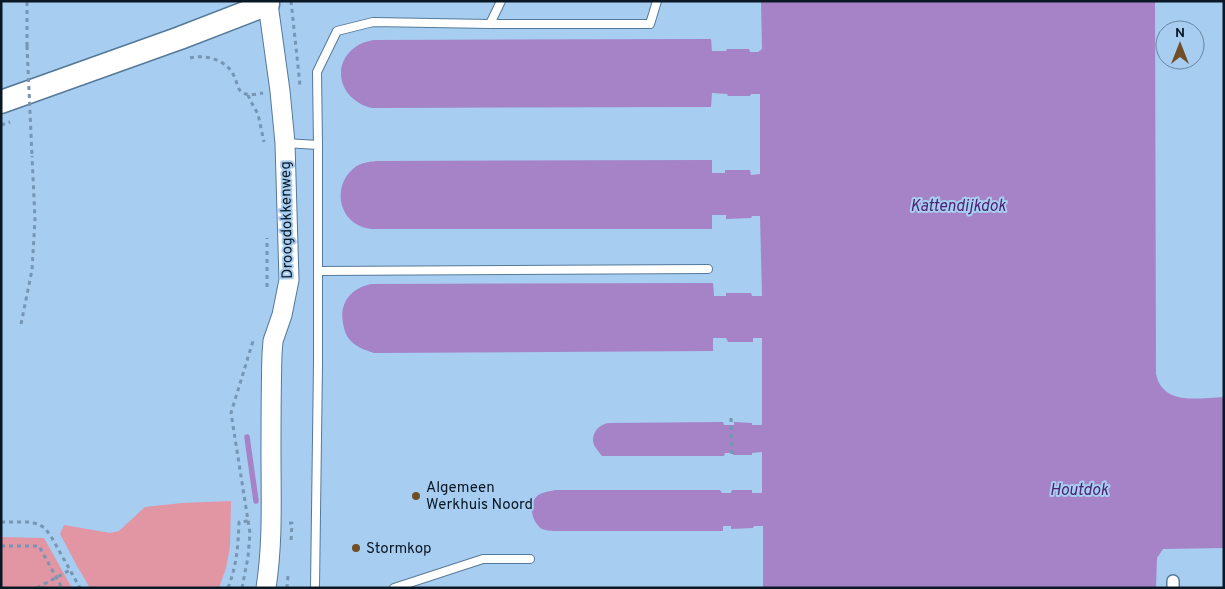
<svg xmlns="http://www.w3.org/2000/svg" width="1225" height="589" viewBox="0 0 1225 589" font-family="Overpass,sans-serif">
<rect width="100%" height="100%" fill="#a7cdf1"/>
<!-- green -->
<g fill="#e295a3">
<path d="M231 501 230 547 226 568 219 588H90L77 566 60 534 64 525 110 533 119 531 145 507 182 503Z"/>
<path d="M1 537 44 538 72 588H1Z"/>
</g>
<!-- water -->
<path fill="#a583c6" d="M761 1H1155L1156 374C1163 406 1198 398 1224 397V548L1163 549 1157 558 1156 588H763V526H754L753 528 731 529V526H723V531H554C550 531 545 530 542 529 532 522 528 506 536 497 541 492 548 492 555 490H720L722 493H731L732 490H752V493H762V452L752 453V455H733V453H725L724 456H602C599 452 596 449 594 445 590 434 599 424 609 423L723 422 724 425H734V422L752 423V425H762V338H753V342H728L726 338H713V351L374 353C366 350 357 348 350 340 346 336 344 329 343 323 339 302 352 288 371 284L713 283 714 296H726V293H751L752 296H762L760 216H752L751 218 726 219V215H712V229H378C374 229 369 229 366 228 338 221 332 186 354 168 360 163 368 162 376 161L712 160V173H725V170H750L751 175 760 174V94H751L750 96H728L727 94 712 93 711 107 372 108C330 97 331 48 373 40L711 39 712 51H726L727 49H749L750 52H758L762 49Z"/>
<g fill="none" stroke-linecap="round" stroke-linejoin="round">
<!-- stream -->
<path stroke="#a583c6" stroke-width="5.5" d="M247 437 256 501"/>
<defs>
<g id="service">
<path d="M490 24 501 1"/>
<path d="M285 143 318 145V363L315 588"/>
<path d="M318 145 317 72 337 31 373 22 490 24H650L657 1"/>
<path d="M318 271 708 269"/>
<path d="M394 588 483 559H530"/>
</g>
<path id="pedestrian" d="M1173 588V581"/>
<path id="tertiary" d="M266 588C273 543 271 498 271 454 271 420 271 387 272 354L273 341 282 315 289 280 285 143 280 91 268 4"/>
<path id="primary" d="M1 102 180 38 268 4 267 1"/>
</defs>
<!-- service casing -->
<use href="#service" stroke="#557999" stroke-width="10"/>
<!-- pedestrian casing -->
<use href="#pedestrian" stroke="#557999" stroke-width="14"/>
<!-- tertiary casing -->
<use href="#tertiary" stroke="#557999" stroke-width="21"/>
<!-- primary casing -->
<use href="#primary" stroke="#557999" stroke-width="25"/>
<!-- path -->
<g stroke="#7796b3" stroke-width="3" stroke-dasharray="4 4" stroke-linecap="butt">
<path d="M291 1 300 85"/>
<path d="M27 46V1"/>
<path d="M190 58C206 54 227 60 234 76 237 81 237 90 243 93 248 96 257 94 263 93"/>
<path d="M248 95 250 100 258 114 264 142"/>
<path d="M1 125 10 122"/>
<path d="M267 287V238"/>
<path d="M21 324 32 270 35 219 32 156"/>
<path d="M731 418 732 456"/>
<path d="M1 522H30L38 524 45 528 52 538 80 588"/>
<path d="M289 523H292L291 541"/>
<path d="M1 546H39L62 588"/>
<path d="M37 588 70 570"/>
<path d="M228 588C237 564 238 547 239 522L248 521"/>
<path d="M242 588 248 557 250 533 231 413 253 341"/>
<path d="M287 588 288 575"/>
</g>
<!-- service -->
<use href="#service" stroke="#fff" stroke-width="8"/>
<!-- pedestrian -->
<use href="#pedestrian" stroke="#fff" stroke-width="11"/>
<!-- tertiary -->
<use href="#tertiary" stroke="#fff" stroke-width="19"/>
<!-- primary -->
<use href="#primary" stroke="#fff" stroke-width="22"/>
<!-- path-bridge -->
<path stroke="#7796b3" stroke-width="3" stroke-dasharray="4 4" stroke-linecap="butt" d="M27 46 32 156"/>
</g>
<!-- markers -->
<g fill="#714e27" stroke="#a7cdf1" stroke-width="2">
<circle cx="416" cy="496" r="5"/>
<circle cx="356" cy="548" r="5"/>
</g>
<g text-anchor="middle" stroke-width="4" stroke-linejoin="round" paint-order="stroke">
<!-- street labels -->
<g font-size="15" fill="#0a1825" stroke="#a7cdf1">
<text transform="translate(286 220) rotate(-91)" y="5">Droogdokkenweg</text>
</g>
<!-- poi labels -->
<g font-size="15" fill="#0a1825" stroke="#a7cdf1" text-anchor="start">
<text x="426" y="492">Algemeen<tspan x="426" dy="17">Werkhuis Noord</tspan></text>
<text x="366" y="553">Stormkop</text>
</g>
<!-- water labels -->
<g font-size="16" font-style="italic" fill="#4f2171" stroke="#a7cdf1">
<text x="958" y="211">Kattendijkdok</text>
<text x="1079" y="495">Houtdok</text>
</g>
</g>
<!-- border -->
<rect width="1225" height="589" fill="none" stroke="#0a1825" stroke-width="5"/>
<!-- north arrow -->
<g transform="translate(1180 45)"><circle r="24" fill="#a7cdf1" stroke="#68859f"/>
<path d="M0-4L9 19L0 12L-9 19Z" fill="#714e27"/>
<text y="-8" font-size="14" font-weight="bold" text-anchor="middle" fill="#0a1825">N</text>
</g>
</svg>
